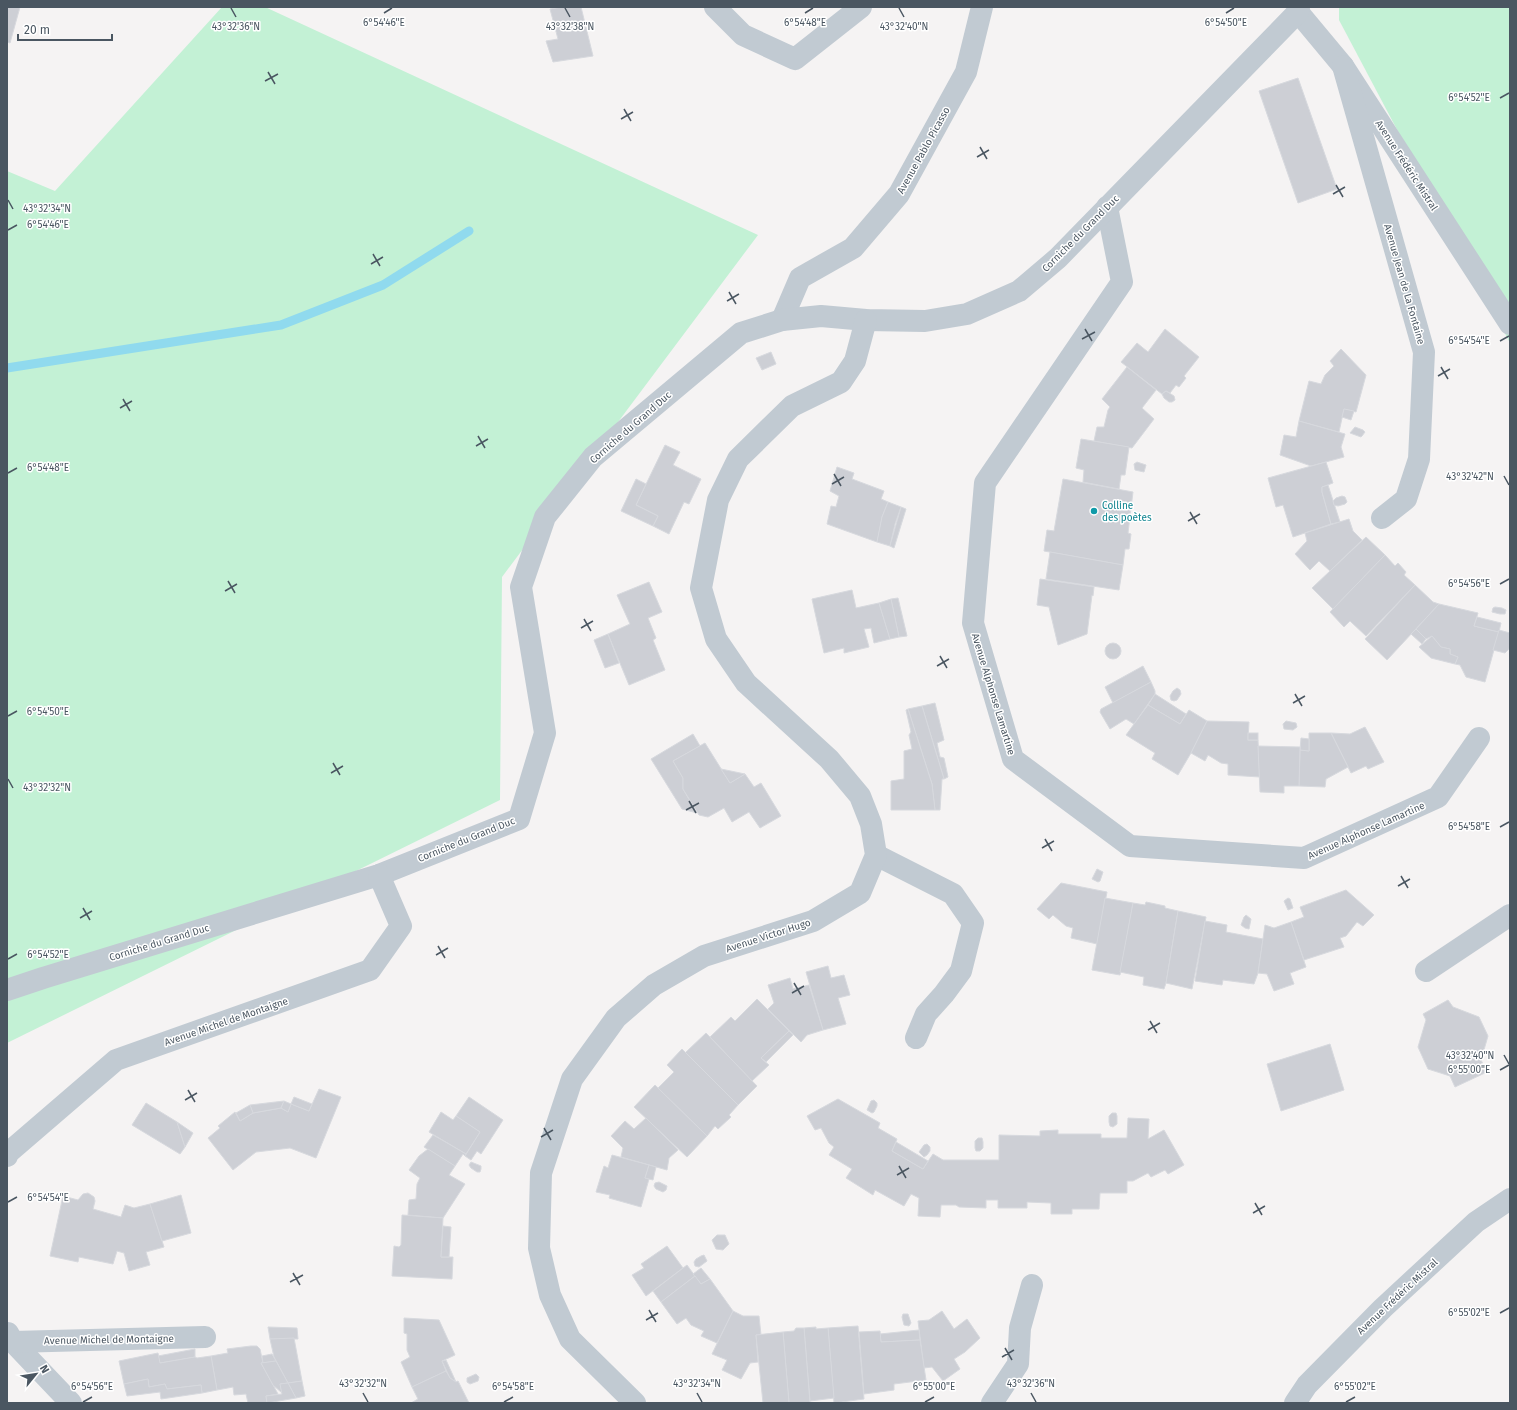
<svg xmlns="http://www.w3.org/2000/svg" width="1517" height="1410" viewBox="0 0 1517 1410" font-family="'Fira Sans',sans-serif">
<rect width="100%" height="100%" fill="#f5f3f3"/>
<!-- green -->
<g fill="#c3f1d5">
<path d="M222 7H265L758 235 502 577 500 800 7 1043V171L55 191Z"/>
<path d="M1339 7H1510V343L1339 20Z"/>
</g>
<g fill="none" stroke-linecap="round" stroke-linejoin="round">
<!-- stream -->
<path stroke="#90daee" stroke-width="9" d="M7 368 281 325 383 285 469 231"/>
</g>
<!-- building -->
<g fill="#cdcfd5" stroke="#d7d9de">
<path d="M7 7H20L10 43 7 42Z"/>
<path d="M562 7H581L593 56 553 62 546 41 558 39 550 9Z"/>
<path d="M1298 78 1337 189 1298 203 1259 91Z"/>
<path d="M1165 329 1199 357 1184 376 1186 378 1179 387 1176 385 1170 393 1166 391 1162 394 1121 362 1137 343 1148 352Z"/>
<path d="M1341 349 1366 375 1356 412 1344 409 1339 432 1299 421 1309 381 1321 384 1325 375 1334 366 1330 361Z"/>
<path d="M771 352 776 364 762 370 756 358Z"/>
<path d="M1127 367 1156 390 1142 408 1154 419 1132 448 1094 441 1097 427H1104L1108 410 1110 407 1102 399Z"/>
<path d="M1166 391 1174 396 1175 400 1172 402H1169L1164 398 1162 394Z"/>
<path d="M1344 409 1354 411 1351 420 1342 417Z"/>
<path d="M1299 421 1345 434 1341 447 1344 457 1311 466 1280 455 1284 435 1296 437Z"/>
<path d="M1355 427 1363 430 1365 432 1362 436 1361 437 1350 433Z"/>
<path d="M1081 439 1129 447 1125 475H1121L1119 489 1083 482 1084 470 1076 468Z"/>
<path d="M665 445 680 452 673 465 701 479 689 504 684 502 669 534 653 526 658 516 636 505Z"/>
<path d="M1137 462 1146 465 1144 472 1135 470 1134 464Z"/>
<path d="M1326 462 1333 483 1322 487V492L1331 524 1293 537 1283 505 1276 507 1268 478Z"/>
<path d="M837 467 854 473 852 479 884 491 881 499 888 502 882 517 877 542 827 524 831 506 836 507 839 496 830 491Z"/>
<path d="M636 479 646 484 636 505 658 516 653 526 621 511Z"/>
<path d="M1063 479 1133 492 1128 533 1131 534 1129 549H1125L1123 565 1044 551 1047 530 1054 531Z"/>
<path d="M1328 485 1340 522 1331 524 1322 492V487Z"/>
<path d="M1342 496 1345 497 1347 502 1345 504 1338 506 1334 505 1333 501 1336 498Z"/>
<path d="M888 502 901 507 895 524 890 546 877 542 882 517Z"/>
<path d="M901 507 906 509 894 548 890 546 891 542Z"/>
<path d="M1349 519 1353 531 1362 540 1330 571 1319 561 1310 570 1295 554 1307 541 1305 533Z"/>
<path d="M1366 537 1385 555 1333 609 1312 588Z"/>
<path d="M1050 552 1123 565 1119 590 1046 579Z"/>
<path d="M1385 555 1395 566 1398 563 1406 572 1404 575 1415 585 1366 636 1350 621 1344 627 1330 612Z"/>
<path d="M1040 579 1094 587 1093 596 1092 595 1087 634 1058 645 1049 607 1037 605Z"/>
<path d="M649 582 662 612 648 618 656 638 653 640 665 670 629 685 608 634 630 624 617 595Z"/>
<path d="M1415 585 1433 602 1439 604 1387 660 1365 639Z"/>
<path d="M852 590 856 608 879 603 890 639 874 643 871 628 864 629 869 647 844 653V648L824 653 812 599Z"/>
<path d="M898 598 907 636 899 637 891 599Z"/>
<path d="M891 599 899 637 890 639 879 603Z"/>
<path d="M1439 604 1478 613 1474 626 1499 632 1485 682 1466 677 1460 665 1455 664 1458 657 1450 654V649L1441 647 1432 636 1426 639 1416 629Z"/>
<path d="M1495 607 1502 608 1506 610 1505 614H1500L1492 612 1493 608Z"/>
<path d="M1477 617 1501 623 1499 632 1474 626Z"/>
<path d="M1416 629 1426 639 1422 644 1411 634Z"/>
<path d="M1499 630 1510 633V646L1509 649 1505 653 1493 650Z"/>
<path d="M608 634 619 663 605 668 594 640Z"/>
<path d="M1432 636 1441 647 1450 649V654L1458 657 1455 664 1431 658 1419 647Z"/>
<circle cx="1113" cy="651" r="8"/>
<path d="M1143 666 1151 682 1113 703 1105 687Z"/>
<path d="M1151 682 1155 691V694L1134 724 1126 719 1110 729 1100 712 1101 709Z"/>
<path d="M1177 688 1180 690 1181 694 1177 700 1174 701 1171 700 1170 696 1173 691Z"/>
<path d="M1155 694 1186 714 1180 724 1148 705Z"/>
<path d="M935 703 944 740 937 743 940 757 944 758 948 777 944 779 922 706Z"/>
<path d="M1148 705 1180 724 1189 710 1207 721 1191 753 1178 775 1152 759 1155 753 1126 735Z"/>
<path d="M922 706 944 779H942L940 810H935L932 784 908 709Z"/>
<path d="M908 709 932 784 935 810H891V781L904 779V751L912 749 909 735 911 732 906 710Z"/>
<path d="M1207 721 1249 722 1248 740H1258L1260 777 1228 775V764L1221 763 1208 755 1205 761 1191 753Z"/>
<path d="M1286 721 1296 723 1297 727 1293 730 1284 729 1283 724Z"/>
<path d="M1365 727 1384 762 1368 769 1366 766 1351 773 1331 733 1350 734Z"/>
<rect x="1248" y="733" width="10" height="7"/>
<path d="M1309 733H1331L1348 767 1326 779 1325 787 1299 786 1300 750 1309 751Z"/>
<path d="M693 734 700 746 673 761 683 778V789L697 813 682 809 651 759Z"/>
<path d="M1301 738 1309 739V751L1300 750Z"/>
<path d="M705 743 730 783 745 774 754 787 761 783 781 816 760 828 749 812 732 822 724 808 708 817 699 815 683 789V778L673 761Z"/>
<path d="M1258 746 1300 747 1299 786H1284V793L1260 792Z"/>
<path d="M721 769 745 774 730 783Z"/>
<path d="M1097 869 1103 872 1100 881 1098 882 1092 879Z"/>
<path d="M1061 883 1107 892 1097 944 1071 938 1073 928 1066 926 1053 915 1049 919 1037 909Z"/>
<path d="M1346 890 1374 915 1363 926 1357 922 1346 936 1340 938 1344 947 1304 960 1291 922 1304 917 1300 907Z"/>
<path d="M1105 898 1133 903 1120 975 1092 970Z"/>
<path d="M1288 898 1290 899 1293 908 1288 910 1284 901Z"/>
<path d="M1146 902 1165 906V908L1178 911 1166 983 1164 989 1143 985 1144 977 1120 972 1133 903 1145 905Z"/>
<path d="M1178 911 1206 917 1192 989 1166 983Z"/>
<path d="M1246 915 1251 919 1249 929 1245 928 1241 925 1244 917Z"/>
<path d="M1205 921 1227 925 1226 932 1263 939 1258 973 1254 984 1223 980 1222 985 1195 981Z"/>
<path d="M1291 922 1306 967 1290 973 1294 984 1274 991 1267 974 1258 973 1265 925 1274 928Z"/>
<path d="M828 966 831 978 844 975 850 995 838 998 846 1024 823 1030 806 972Z"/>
<path d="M790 978 793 989 809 985 823 1030 807 1035 801 1042 768 1009 774 1003 768 985Z"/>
<path d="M757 999 789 1031 761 1058 769 1065 752 1081 710 1037 731 1017 735 1021Z"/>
<path d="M1448 1000 1453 1007 1479 1017 1488 1036 1481 1060 1487 1072 1455 1087 1450 1076 1428 1069 1418 1047 1426 1020 1423 1014Z"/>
<path d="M789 1031 793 1035 766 1062 761 1058Z"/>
<path d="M706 1033 757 1086 738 1105 685 1053Z"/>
<path d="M1330 1044 1344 1090 1281 1111 1267 1064Z"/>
<path d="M682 1049 738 1105 729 1115 731 1117 718 1129 715 1126 707 1136 658 1088 674 1072 667 1065Z"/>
<path d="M655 1085 707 1136 687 1157 634 1107Z"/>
<path d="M319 1089 341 1097 316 1158 290 1148 256 1152 233 1170 208 1138 220 1128 218 1126 235 1112 240 1121 253 1113 281 1108 288 1112 291 1104 309 1111Z"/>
<path d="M294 1097 312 1104 309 1111 291 1104Z"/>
<path d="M469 1097 503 1120 481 1154 477 1151 471 1160 465 1156 480 1132 456 1116Z"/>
<path d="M838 1099 880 1123 878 1128 897 1139 892 1151 923 1169 933 1154 943 1160H999V1135L1040 1136V1131L1058 1130V1134H1101V1138H1127L1128 1118 1149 1119 1148 1139 1164 1130 1184 1165 1168 1174 1165 1170 1151 1177 1148 1173 1133 1181H1127V1193H1100L1099 1209H1072V1214H1051V1203L1027 1202V1208H998V1200H986V1208L959 1207 956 1205H941L940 1217 918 1216 919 1198 911 1194 904 1206 875 1190 873 1195 846 1178 852 1169 829 1155 834 1147 829 1143 821 1128 815 1130 807 1116Z"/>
<path d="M874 1100 877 1103V1106L874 1112 872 1113 867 1110 871 1101Z"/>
<path d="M284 1101 281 1108 253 1113 250 1105Z"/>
<path d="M284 1101 291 1104 288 1112 281 1108Z"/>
<path d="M146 1103 177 1122 185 1147 180 1154 132 1125Z"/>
<path d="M250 1105 253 1113 240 1121 236 1113Z"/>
<path d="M441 1112 453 1120 456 1116 480 1132 466 1154 429 1132Z"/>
<path d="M1112 1113H1116L1117 1116V1124L1113 1127 1110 1126 1109 1122V1116Z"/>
<path d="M646 1118 678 1150 669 1158 667 1170 621 1157 623 1148 611 1136 625 1121 634 1129Z"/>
<path d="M177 1122 193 1133 185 1147Z"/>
<path d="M433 1135 442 1140 466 1154 465 1156 463 1154 455 1166 424 1147Z"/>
<path d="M978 1138H982L983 1142V1148L980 1151H976L975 1148V1141Z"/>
<path d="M896 1142 928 1161 923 1169 892 1151Z"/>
<path d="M927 1144 930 1147V1151L927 1155 924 1157 919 1152 924 1145Z"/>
<path d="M428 1149 455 1166 449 1175 465 1184 443 1218 408 1215 409 1200 416 1199 417 1184 420 1178 409 1170 419 1156Z"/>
<path d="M612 1155 649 1165 645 1178 649 1179 641 1207 609 1198 610 1195 596 1192 604 1166 608 1168Z"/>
<path d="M471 1162 481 1166V1169L480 1172H477L471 1168 469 1165Z"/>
<path d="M649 1165 656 1167 653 1180 645 1178Z"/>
<path d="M659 1182 667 1186 666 1190 663 1192 656 1189 654 1186 655 1183Z"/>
<path d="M88 1193 94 1197 95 1201 93 1209 121 1217 125 1205 134 1208 150 1204 164 1247 146 1252 150 1265 129 1271 124 1253 117 1251 113 1264 79 1257 78 1262 50 1256 63 1196 78 1200 83 1194Z"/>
<path d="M181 1195 191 1233 162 1241 150 1204Z"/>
<path d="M402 1215 443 1218 441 1257H453L452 1279 392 1276 394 1246 399 1247 401 1245Z"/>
<path d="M443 1226 451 1227 449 1257H441Z"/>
<path d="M717 1235H725L729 1244 723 1250 716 1249 712 1240Z"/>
<path d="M667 1246 683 1268 646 1296 632 1275 644 1268 641 1264Z"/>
<path d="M704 1255 707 1261 699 1267 695 1266 694 1262 696 1259 701 1256Z"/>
<path d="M687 1265 695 1276 661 1302 653 1291Z"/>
<path d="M701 1268 710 1279 701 1284 693 1274Z"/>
<path d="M695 1276 701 1284 710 1279 733 1311 717 1343 701 1336 704 1331 691 1325 686 1318 677 1324 661 1302Z"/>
<path d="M733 1311 743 1316H759L761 1335H756L758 1362 750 1363 741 1379 722 1370 727 1360 712 1354Z"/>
<path d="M942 1311 954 1329 967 1319 980 1338 965 1352 954 1359 960 1369 943 1381 932 1367 924 1368 918 1321 929 1320Z"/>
<path d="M903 1314H908L911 1323 909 1326 904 1325 902 1317Z"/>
<path d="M404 1318 439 1320 455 1355 442 1361 446 1371 412 1387 401 1362 410 1357 407 1350V1334L404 1333Z"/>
<path d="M858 1326 864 1399 834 1403 828 1328Z"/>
<path d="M268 1327 297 1328 298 1339H270Z"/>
<path d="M816 1327V1329L828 1328 834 1398 810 1401 804 1328Z"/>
<path d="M796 1328H804L810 1403H789L783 1332 794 1331Z"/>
<path d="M919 1330 920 1340 881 1342 880 1334Z"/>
<path d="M880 1331 881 1342 920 1340 926 1380 894 1384V1390L864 1394 859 1332Z"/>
<path d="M783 1332 789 1403H763L756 1335Z"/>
<path d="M294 1338 302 1381 288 1383 274 1357 270 1339Z"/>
<path d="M251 1346H257L260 1349 263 1363H261L278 1394 266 1396 267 1403H248L246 1394 234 1395 233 1387 217 1390 211 1356 228 1353 227 1349Z"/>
<path d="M195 1349V1357L160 1363 158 1356Z"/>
<path d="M158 1353 160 1363 195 1357 197 1358 211 1356 217 1390 202 1393 201 1385 167 1389 165 1384 149 1387 148 1379 124 1384 119 1361Z"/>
<path d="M272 1354 276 1361 263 1363 262 1356Z"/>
<path d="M446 1360 456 1382 450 1378 442 1361Z"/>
<path d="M276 1361 288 1383 280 1384 282 1393 273 1385 261 1363Z"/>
<path d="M446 1371 450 1378 456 1382 458 1381 469 1403H411L418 1399 412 1387Z"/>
<path d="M476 1374 479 1377 478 1381 470 1384 467 1382V1378Z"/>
<path d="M148 1379 149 1387 165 1384 167 1389 201 1385 202 1393 161 1399 160 1392 127 1396 124 1384Z"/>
<path d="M302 1381 305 1396 296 1398 288 1383Z"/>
<path d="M288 1383 296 1398 267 1403 266 1396 282 1394 280 1384Z"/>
</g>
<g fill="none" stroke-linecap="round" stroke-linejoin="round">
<!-- street -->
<g stroke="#c1cad2" stroke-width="22">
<path d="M715 7 743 35 795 59 861 7"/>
<path d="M1298 12 1343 66 1510 324"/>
<path d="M1343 66 1424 352 1419 459 1406 499 1382 518"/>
<path d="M1107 207 1122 282 985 483 973 623 1013 759 1130 846 1304 858 1438 797 1479 738"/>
<path d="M782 320 800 278 853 248 899 194 966 72 982 7"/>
<path d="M876 855 953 894 973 923 961 971 944 994 926 1014 916 1038"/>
<path d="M1426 971 1510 915"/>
<path d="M7 990 43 978 379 875 519 819 545 733 521 587 545 517 593 457 741 333 782 320 821 316 866 320 925 321 967 314 1019 291 1058 258 1298 12 1299 7"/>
<path d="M7 1156 8 1153 116 1060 370 970 401 926 379 875"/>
<path d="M8 1333 13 1342 71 1403"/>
<path d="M13 1342 205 1337"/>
<path d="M635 1403 570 1339 550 1295 539 1248 541 1173 572 1079 616 1018 654 985 704 956 813 921 860 893 876 855 871 824 860 796 829 759 746 683 716 639 701 588 718 500 738 459 792 406 841 382 855 361 866 320"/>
<path d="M992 1403 1018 1364 1020 1328 1032 1285"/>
<path d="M1295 1403 1307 1385 1383 1308 1476 1222 1510 1199"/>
</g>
</g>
<!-- ticks -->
<path fill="none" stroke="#4a5661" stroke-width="1.5" d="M231 8 236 17M565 8 570 17M899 8 904 17M384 13 392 8M805 13 813 8M1226 13 1234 8M268 72 275 84M265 81 278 74M1500 98 1509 93M624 109 631 121M621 119 633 112M980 147 987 159M977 157 989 150M1336 185 1343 197M1333 194 1345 187M8 200 13 209M8 230 17 225M373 254 380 266M371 264 383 257M729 292 736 304M727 301 739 294M1085 329 1092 341M1082 339 1095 332M1500 341 1509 336M1441 367 1448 379M1438 376 1450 369M123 399 130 411M120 408 132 401M478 436 485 448M476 446 488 439M8 473 17 468M834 474 841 486M1504 476 1509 485M832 484 844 477M1190 512 1197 524M1188 521 1200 514M228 581 235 593M1500 584 1509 579M225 591 237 584M584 619 591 631M581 628 593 621M940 656 947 668M937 666 949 659M1295 694 1302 706M1293 703 1305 696M8 716 17 711M333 763 340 775M331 773 343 766M8 779 13 788M689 801 696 813M686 810 699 803M1500 827 1509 822M1045 839 1052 851M1042 848 1054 841M1401 876 1408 888M1398 886 1410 879M83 908 90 920M80 918 92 911M438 946 445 958M436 955 448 948M8 959 17 954M794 983 801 995M792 993 804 986M1150 1021 1157 1033M1148 1030 1160 1023M1504 1055 1509 1064M1500 1070 1509 1065M188 1090 195 1102M185 1100 197 1093M544 1128 551 1140M541 1137 553 1130M899 1166 906 1178M897 1175 909 1168M8 1202 17 1197M1255 1203 1262 1215M1253 1213 1265 1206M293 1273 300 1285M290 1282 303 1275M649 1310 656 1322M1500 1313 1509 1308M646 1320 658 1313M1005 1348 1012 1360M1002 1357 1014 1350M363 1393 368 1402M697 1393 702 1402M1031 1393 1036 1402M83 1402 92 1397M504 1402 513 1397M925 1402 934 1397M1346 1402 1355 1397"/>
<!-- markers -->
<circle fill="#0f9aa8" stroke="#fff" stroke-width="1.5" cx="1094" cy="511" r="4"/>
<g text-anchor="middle" stroke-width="3" stroke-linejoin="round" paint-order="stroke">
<!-- street labels -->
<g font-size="10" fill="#4a5661" stroke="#fff">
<text transform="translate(923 150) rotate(-61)" y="4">Avenue Pablo Picasso</text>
<text transform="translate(1407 165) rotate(57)" y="4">Avenue Frédéric Mistral</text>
<text transform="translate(1080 233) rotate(-45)" y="4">Corniche du Grand Duc</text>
<text transform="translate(1405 284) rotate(74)" y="4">Avenue Jean de La Fontaine</text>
<text transform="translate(630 427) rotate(-41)" y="4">Corniche du Grand Duc</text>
<text transform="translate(994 694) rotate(73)" y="4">Avenue Alphonse Lamartine</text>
<text transform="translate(1366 830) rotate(-24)" y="4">Avenue Alphonse Lamartine</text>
<text transform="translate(466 839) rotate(-22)" y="4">Corniche du Grand Duc</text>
<text transform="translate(768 935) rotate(-18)" y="4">Avenue Victor Hugo</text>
<text transform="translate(159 942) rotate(-17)" y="4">Corniche du Grand Duc</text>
<text transform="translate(226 1021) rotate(-19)" y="4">Avenue Michel de Montaigne</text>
<text transform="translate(1397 1296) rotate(-43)" y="4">Avenue Frédéric Mistral</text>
<text transform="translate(109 1339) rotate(-1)" y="4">Avenue Michel de Montaigne</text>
</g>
<!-- culture labels -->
<g font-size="10" fill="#0d838f" stroke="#fff" text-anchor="start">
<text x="1102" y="509">Colline<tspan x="1102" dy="12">des poètes</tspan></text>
</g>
</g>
<g font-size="10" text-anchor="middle" fill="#4a5661" stroke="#fff" stroke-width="3" stroke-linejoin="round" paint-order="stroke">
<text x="384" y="26">6°54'46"E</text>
<text x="805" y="26">6°54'48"E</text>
<text x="1226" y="26">6°54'50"E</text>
<text x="236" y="30">43°32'36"N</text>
<text x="570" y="30">43°32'38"N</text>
<text x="904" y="30">43°32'40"N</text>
<text x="1469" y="101">6°54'52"E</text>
<text x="47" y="212">43°32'34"N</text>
<text x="48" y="228">6°54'46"E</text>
<text x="1469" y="344">6°54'54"E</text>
<text x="48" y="471">6°54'48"E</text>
<text x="1470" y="480">43°32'42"N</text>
<text x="1469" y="587">6°54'56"E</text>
<text x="48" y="715">6°54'50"E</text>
<text x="47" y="791">43°32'32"N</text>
<text x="1469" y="830">6°54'58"E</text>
<text x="48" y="958">6°54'52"E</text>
<text x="1470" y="1059">43°32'40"N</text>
<text x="1469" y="1073">6°55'00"E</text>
<text x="48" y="1201">6°54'54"E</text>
<text x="1469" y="1316">6°55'02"E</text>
<text x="363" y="1387">43°32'32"N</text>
<text x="697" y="1387">43°32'34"N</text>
<text x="1031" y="1387">43°32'36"N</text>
<text x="92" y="1390">6°54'56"E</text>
<text x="513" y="1390">6°54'58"E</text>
<text x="934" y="1390">6°55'00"E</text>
<text x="1355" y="1390">6°55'02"E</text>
</g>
<!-- border -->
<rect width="1517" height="1410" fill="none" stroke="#4a5661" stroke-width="16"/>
<!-- north arrow -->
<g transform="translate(36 1374) rotate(60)" stroke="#ffffff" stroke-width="3" paint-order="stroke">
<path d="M0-3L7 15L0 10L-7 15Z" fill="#4a5661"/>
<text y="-6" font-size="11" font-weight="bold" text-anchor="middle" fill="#4a5661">N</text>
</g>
<!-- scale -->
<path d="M18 34v6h94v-6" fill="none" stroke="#4a5661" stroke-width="2"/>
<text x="24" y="34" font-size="12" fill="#4a5661" stroke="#ffffff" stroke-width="3" paint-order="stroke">20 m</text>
</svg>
